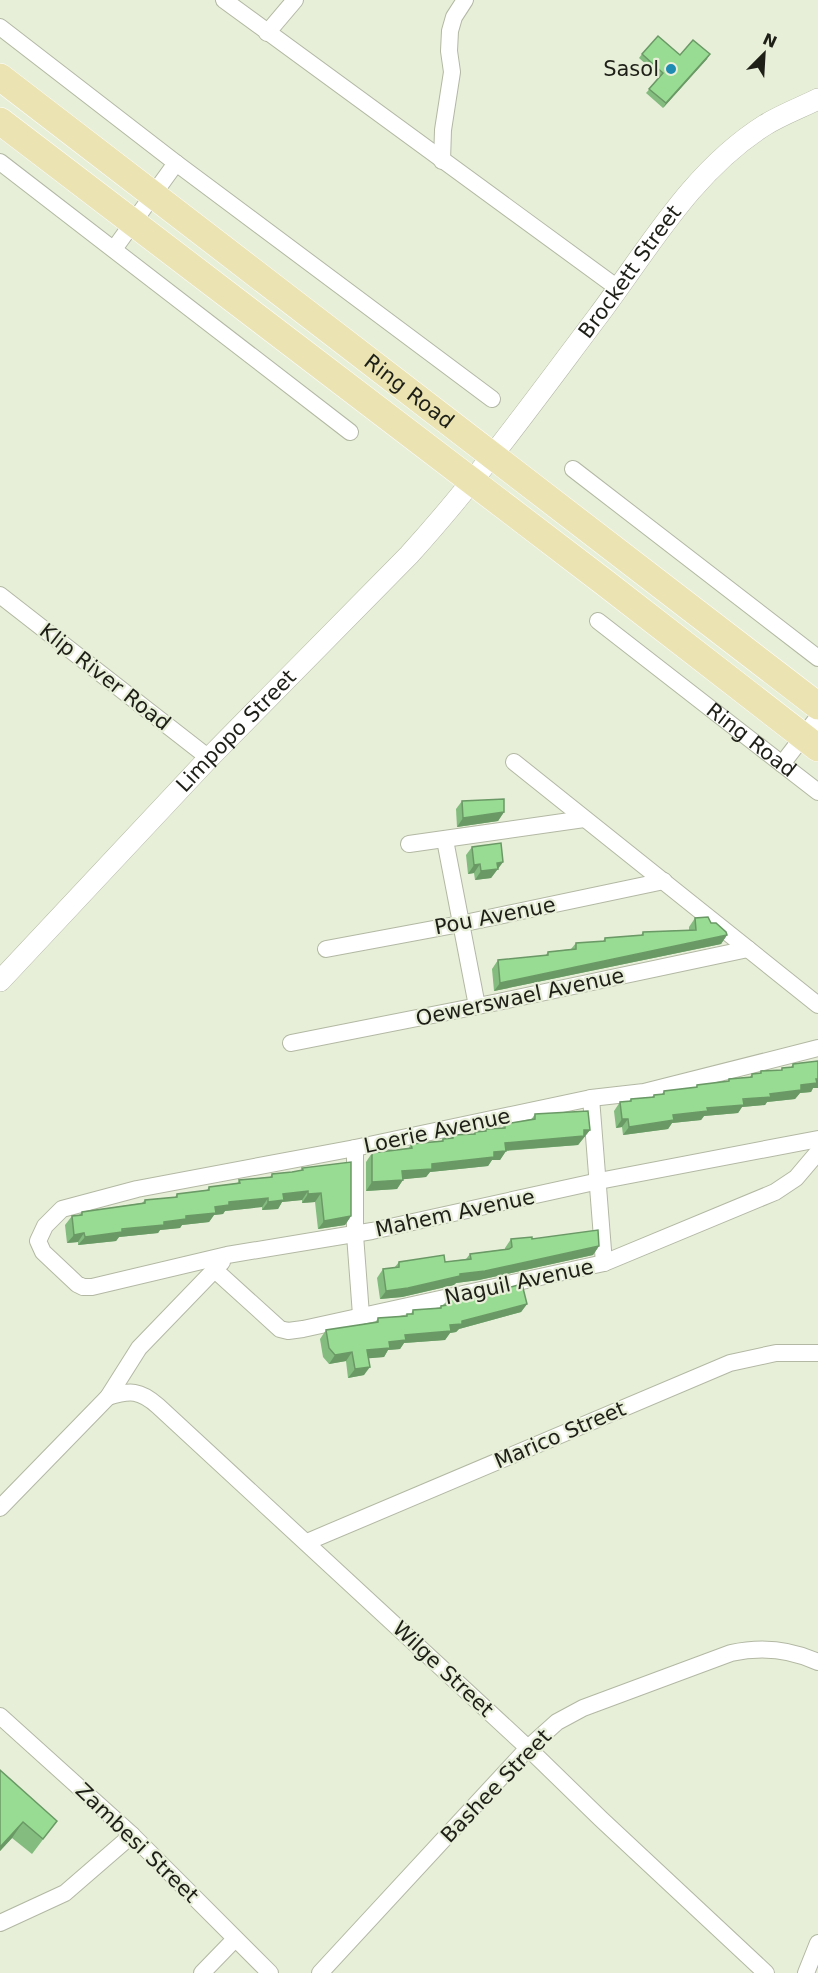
<svg xmlns="http://www.w3.org/2000/svg" width="818" height="1973" viewBox="0 0 818 1973" font-family="'DejaVu Sans',sans-serif">
<rect width="100%" height="100%" fill="#e8efd9"/>
<g fill="none" stroke-linecap="round" stroke-linejoin="round">
<defs>
<g id="minor">
<path d="M224 0 619 289"/>
<path d="M0 27 176 163 492 399"/>
<path d="M267 33 295 0"/>
<path d="M442 161 443 130 452 72 449 51 450 31 454 17 465 0"/>
<path d="M0 162 350 432"/>
<path d="M114 249 176 163"/>
<path d="M573 469 818 658"/>
<path d="M0 595 209 758"/>
<path id="s1" d="M598 621 818 792"/>
<path d="M514 762 818 1005"/>
<path d="M782 764 818 717"/>
<path d="M445 840 477 1006"/>
<path d="M409 844 584 819"/>
<path d="M326 949 460 924 664 881"/>
<path d="M291 1043 498 1002 748 949"/>
<path d="M818 1048 644 1092 591 1098 355 1148 137 1189 62 1209 45 1226 38 1241 43 1252 77 1284 83 1287H92L227 1255 372 1231 599 1181 818 1139"/>
<path d="M591 1098 604 1263"/>
<path d="M355 1148V1235L361 1315"/>
<path d="M215 1270 280 1329 288 1331 303 1329 604 1263 775 1192 796 1178 818 1152"/>
<path d="M108 1397C130 1390 140 1390 158 1406L528 1748 601 1819 766 1973"/>
<path d="M0 1508 108 1397 139 1348 222 1262"/>
<path d="M307 1542 730 1363 776 1353H818"/>
<path d="M0 1716 132 1835 270 1973"/>
<path d="M0 1923 65 1893 132 1835"/>
<path d="M202 1973 235 1939"/>
<path d="M320 1973 528 1748 557 1722 583 1708 731 1653C762 1646 790 1649 818 1662"/>
<path d="M806 1973 818 1943"/>
</g>
<g id="tertiary">
<path id="s2" d="M0 981 209 758 409 555C478 479 537 397 598 316 649 248 692 171 765 125 781 115 800 108 818 99"/>
</g>
<g id="primary">
<path id="s3" d="M0 77 818 706"/>
<path d="M0 121 604 582 818 748"/>
</g>
</defs>
<!-- minor casing -->
<use href="#minor" stroke="#b2b8a3" stroke-width="18"/>
<!-- tertiary casing -->
<use href="#tertiary" stroke="#b2b8a3" stroke-width="22"/>
<!-- primary casing -->
<use href="#primary" stroke="#fff" stroke-width="28"/>
<!-- minor -->
<use href="#minor" stroke="#fff" stroke-width="16"/>
<!-- tertiary -->
<use href="#tertiary" stroke="#fff" stroke-width="21"/>
<!-- primary -->
<use href="#primary" stroke="#ebe3b2" stroke-width="27"/>
</g>
<!-- wall -->
<g fill="#83bc7e">
<path d="M642 54 680 55 707 59 663 108 646 93 660 77 639 58Z"/>
<path d="M462 801 504 812 498 821 457 827 456 809Z"/>
<path d="M472 847 503 862 491 878 475 880 474 873 468 874 466 855Z"/>
<path d="M695 918 711 923 727 935 721 944 494 991 492 969 498 960 545 956 548 952 571 949 576 943 603 941 605 938 641 935 643 932 689 930V927Z"/>
<path d="M793 1064 813 1088 811 1092 800 1093 795 1099 767 1102 765 1105 742 1107 738 1113 704 1116 701 1120 672 1123 668 1129 623 1135 622 1127 616 1128 614 1111 620 1102 629 1101 631 1099 652 1097 654 1095 662 1094 664 1091 695 1088 697 1085 728 1082 729 1079 749 1078 752 1074H759L761 1071 781 1070 782 1068 791 1067Z"/>
<path d="M535 1114 590 1130 578 1145 506 1151 500 1160H492L488 1166 430 1172 426 1177 403 1179 397 1189 366 1191V1162L372 1153 408 1149 411 1144 441 1141 443 1139 451 1138 453 1135 473 1134 475 1132 484 1131 486 1129 502 1128 505 1124 531 1120Z"/>
<path d="M302 1168 351 1216 345 1225 318 1229 315 1202 302 1203V1200L282 1202 278 1209 262 1210V1207L225 1211 223 1214 214 1215 209 1222 182 1225 180 1228 160 1230 158 1233 119 1237 116 1241 78 1245V1242L67 1243 65 1225 72 1216 79 1215 82 1212 142 1203 145 1200 175 1197 177 1194 207 1190 209 1187 237 1184 239 1180 270 1177 272 1174 292 1172 301 1170Z"/>
<path d="M511 1239H532L599 1246 593 1255 479 1280 456 1283 454 1285 402 1297 380 1299 377 1278 383 1269 394 1268 399 1262H445L466 1259 470 1254 505 1249V1248Z"/>
<path d="M463 1300 527 1304 521 1312 459 1329 456 1332 450 1333 445 1340 404 1343 400 1349 388 1350 384 1357 368 1358 364 1375 348 1378 346 1361 329 1364 323 1357 320 1339 326 1330 375 1323 378 1318 405 1316 407 1314H411L413 1310 439 1308 441 1306 443 1305 447 1301Z"/>
<path d="M0 1770 57 1821 32 1854 12 1838 0 1851Z"/>
</g>
<!-- shaded-wall -->
<g fill="#6a9966">
<path d="M710 54 707 59 663 108 666 103Z"/>
<path d="M504 812 498 821 457 827 463 818Z"/>
<path d="M503 862 491 878 475 880 481 871 497 863Z"/>
<path d="M480 864 474 873 468 874 474 865Z"/>
<path d="M727 935 721 944 494 991 500 983Z"/>
<path d="M818 1079V1088H813L811 1092 800 1093 795 1099 767 1102 765 1105 742 1107 738 1113 704 1116 701 1120 672 1123 668 1129 623 1135 629 1127 673 1115 770 1094Z"/>
<path d="M622 1119H628L622 1127 616 1128Z"/>
<path d="M584 1130H590L578 1145 499 1151 505 1143Z"/>
<path d="M506 1151 500 1160H492L488 1166 430 1172 426 1177 396 1180 402 1171 432 1164 494 1152Z"/>
<path d="M403 1180 397 1189 366 1191 372 1182Z"/>
<path d="M308 1191 302 1200 282 1202 278 1209 262 1210 268 1202 283 1194Z"/>
<path d="M321 1193 315 1202 302 1203 308 1194Z"/>
<path d="M268 1198 262 1207 225 1211 223 1214 214 1215 209 1222 182 1225 180 1228 160 1230 158 1233 119 1237 116 1241 78 1245 85 1237 164 1222 186 1216 229 1202Z"/>
<path d="M351 1216 345 1225 318 1229 324 1221Z"/>
<path d="M84 1233 78 1242 67 1243 74 1235Z"/>
<path d="M599 1246 593 1255 479 1280 456 1283 454 1285 402 1297 380 1299 386 1291 460 1274Z"/>
<path d="M527 1304 521 1312 459 1329 456 1332 450 1333 445 1340 404 1343 400 1349 388 1350 384 1357 361 1359 367 1350 405 1335 450 1325 462 1321Z"/>
<path d="M352 1352 346 1361 329 1364 335 1355Z"/>
<path d="M370 1367 364 1375 348 1378 355 1369Z"/>
<path d="M23 1822 12 1838 0 1851V1847Z"/>
</g>
<!-- building -->
<g fill="#98db92" stroke="#6a9966" stroke-width="1.5">
<path d="M658 36 680 55 693 40 710 54 666 103 649 89 663 73 642 54Z"/>
<path d="M504 799V812L463 818 462 801Z"/>
<path d="M501 843 503 862 497 863 498 869 481 871 480 864 474 865 472 847Z"/>
<path d="M708 917 711 923H716L726 932 727 935 500 983 498 960 548 955V952L576 949V943L605 941V938L643 935V932L696 930 695 918Z"/>
<path d="M818 1061V1079H816L817 1083 801 1085V1090L770 1094 771 1097 743 1099 744 1105 707 1108 708 1111 673 1115 674 1120 629 1127 628 1119H622L620 1102 631 1101V1099L654 1097V1095L664 1094V1091L697 1087V1085L729 1081V1079L752 1077V1074L761 1073V1071L782 1070V1068L793 1067V1064Z"/>
<path d="M588 1111 590 1130H584V1136L505 1143 506 1151 494 1152V1157L432 1164V1169L402 1171 403 1180 372 1182V1153L412 1148 411 1144 443 1141V1139L453 1138V1135L475 1134V1132L486 1131V1129L505 1128V1124L535 1119V1114Z"/>
<path d="M351 1162V1216L324 1221 321 1193 308 1194V1191L283 1194 284 1200 268 1202V1198L229 1202V1205L215 1207 216 1213 186 1216V1219L164 1222V1225L122 1229V1232L85 1237 84 1233 74 1235 72 1216 82 1215V1212L145 1203V1200L177 1197V1194L209 1190V1187L240 1183 239 1180 272 1177V1174L292 1172 303 1170 302 1168Z"/>
<path d="M598 1230 599 1246 485 1271 460 1274V1276L408 1288 386 1291 383 1269 399 1267V1262L444 1255 445 1262 471 1259 470 1254 509 1249 512 1247 511 1239 532 1237V1239Z"/>
<path d="M522 1284 527 1304 462 1321V1324L450 1325 451 1331 405 1335 406 1340 389 1342 390 1348 367 1350 370 1367 355 1369 352 1352 335 1355 329 1348 326 1330 378 1322V1318L407 1316V1314H413V1310L441 1308V1306L447 1305V1301L463 1297V1300Z"/>
<path d="M0 1770 57 1821 43 1839 23 1822 0 1847Z"/>
</g>
<!-- markers -->
<circle fill="#1f8bb2" stroke="#e8efd9" stroke-width="2" cx="671" cy="69" r="6"/>
<g text-anchor="middle" stroke-width="4.5" stroke-linejoin="round" paint-order="stroke">
<!-- poi labels -->
<g font-size="21" fill="#1e2018" stroke="#e8efd9" text-anchor="end">
<text x="659" y="76">Sasol</text>
</g>
<!-- street labels -->
<g font-size="21" fill="#1e2018" stroke="#e8efd9">
<text dy="7" stroke="none"><textPath href="#s2" startOffset="950">Brockett Street</textPath></text>
<text dy="7" stroke="none"><textPath href="#s3" startOffset="516">Ring Road</textPath></text>
<text transform="translate(105 677) rotate(38)" y="7">Klip River Road</text>
<text dy="7" stroke="none"><textPath href="#s2" startOffset="344">Limpopo Street</textPath></text>
<text dy="7" stroke="none"><textPath href="#s1" startOffset="194">Ring Road</textPath></text>
<text transform="translate(495 916) rotate(-11)" y="7">Pou Avenue</text>
<text transform="translate(520 997) rotate(-12)" y="7">Oewerswael Avenue</text>
<text transform="translate(437 1131) rotate(-12)" y="7">Loerie Avenue</text>
<text transform="translate(455 1213) rotate(-12)" y="7">Mahem Avenue</text>
<text transform="translate(519 1282) rotate(-12)" y="7">Naguil Avenue</text>
<text transform="translate(560 1435) rotate(-23)" y="7">Marico Street</text>
<text transform="translate(443 1669) rotate(43)" y="7">Wilge Street</text>
<text transform="translate(496 1786) rotate(-46)" y="7">Bashee Street</text>
<text transform="translate(137 1843) rotate(44)" y="7">Zambesi Street</text>
</g>
</g>
<!-- north arrow -->
<g transform="translate(764 54) rotate(24)" stroke="#e8efd9" stroke-width="4.5" paint-order="stroke">
<path d="M0-4.5L10 22L0 15L-10 22Z" fill="#1e2018"/>
<text y="-9" font-size="16" font-weight="bold" text-anchor="middle" fill="#1e2018">N</text>
</g>
</svg>
